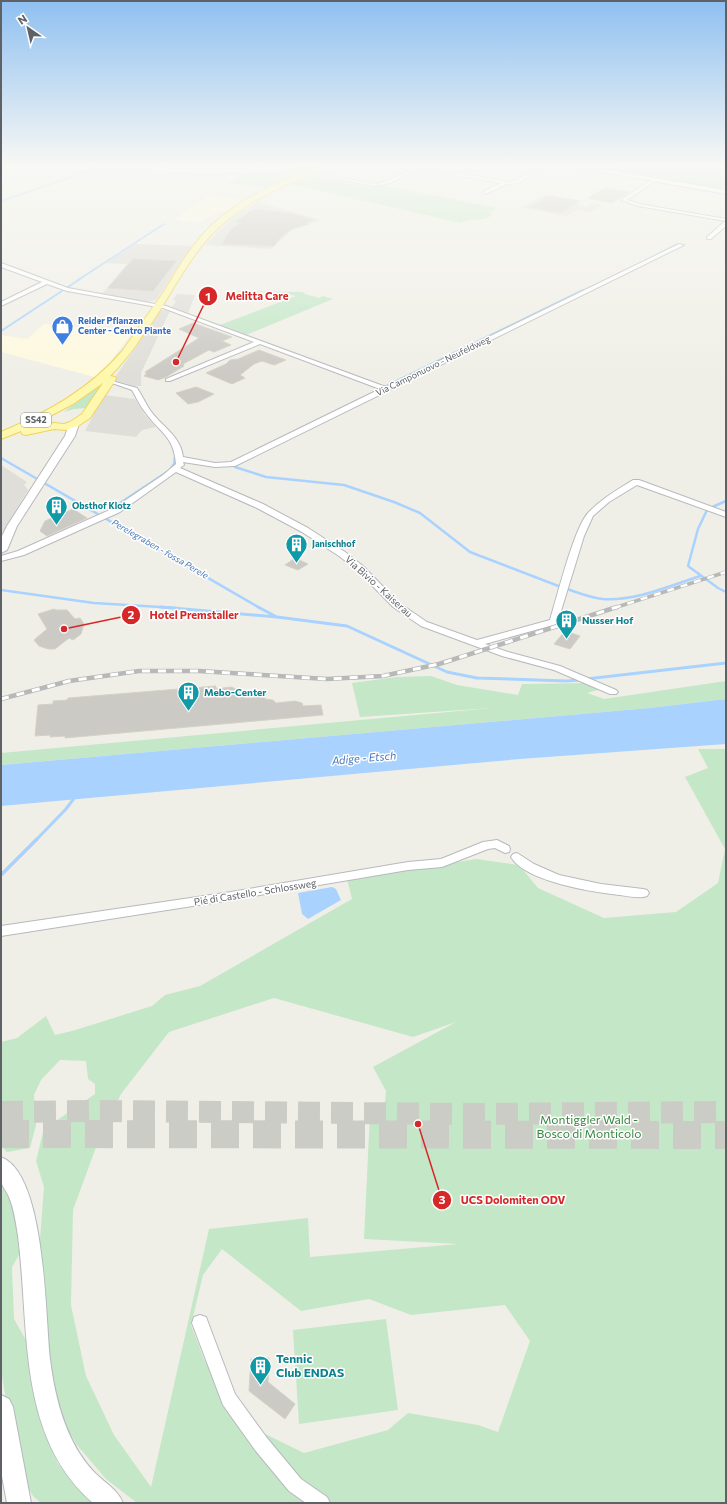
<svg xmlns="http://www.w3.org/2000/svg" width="727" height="1504" viewBox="0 0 727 1504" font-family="Commissioner,sans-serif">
<rect width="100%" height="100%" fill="#f0efe7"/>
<!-- commercial -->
<g fill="#fef9df">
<path d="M208 196 247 200 231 211 218 212 197 223 174 220Z"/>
<path d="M44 324 133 332 98 378 1 352V335L27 339Z"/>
</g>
<!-- industrial -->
<g fill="#dfded9">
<path d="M258 202 321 220 292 230 271 249 205 245 232 218Z"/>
<path d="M135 244 192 246 156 300 146 302 102 294 127 264 106 263Z"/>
<path d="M177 294 195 295 188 313 172 307 176 301 173 300Z"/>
<path d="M161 310 170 311 141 373V386H134L117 381 114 379Z"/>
<path d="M104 395 135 399 144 414 156 427 142 430 136 437 85 431Z"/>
<path d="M1 465 27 482 24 485 28 490 1 535Z"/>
</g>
<!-- education -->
<path fill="#e0ded5" d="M544 195 548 196 529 208 538 209 550 202 552 212 560 213 575 204 586 207 592 203 602 205 591 212 577 210 567 216 522 208Z"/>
<!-- green -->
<g fill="#c4e7c7" fill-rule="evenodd">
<path d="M618 165H726V190L610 170Z"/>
<path d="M277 173 290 178 271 188 228 183 242 174Z"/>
<path d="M313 175 311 176 368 187 386 186 498 208 490 212 492 215C483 223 470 217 460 223L290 184 309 177H304Z"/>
<path d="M232 291 303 292 305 294 319 298 323 296 333 299 246 335 220 325 296 296C275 290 253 294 232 291Z"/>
<path d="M98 386 101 387 86 408 74 409 64 412Z"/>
<path d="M431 676 457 685 518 695 522 684 592 683 597 686 598 690 587 693 604 699 726 681V699L649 708 1 765V753L492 708 360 717 352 683 397 677Z"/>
<path d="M698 749H726V1503H137L106 1479 77 1445 54 1408 38 1265 44 1187 36 1161 46 1120 56 1121 95 1094V1084L88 1079 86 1061 60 1060 41 1080 34 1095 36 1125 30 1148 7 1152 1 1146V1042L17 1038 46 1016 55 1035 72 1031 152 1006 165 995 200 986 352 899 347 879 476 859 519 865 538 888 604 918 676 912 718 883 725 849 685 777 708 768ZM274 998 413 1037 456 1022 373 1067 386 1091 385 1104 370 1113 364 1239 458 1244 310 1257 308 1218 209 1229 151 1487 114 1435 86 1376 71 1305 73 1210 95 1150 121 1094 169 1032ZM222 1249 301 1311 369 1299 411 1315 505 1305 530 1341 498 1432 478 1425 408 1413 388 1430 304 1453 251 1427 225 1397 204 1359 191 1325 203 1275Z"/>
<path d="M1 1185 14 1208 20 1253 12 1267 14 1319 27 1342 39 1410 58 1464 98 1503H41L33 1496 17 1469 1 1369Z"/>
<path d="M386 1319 398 1410 299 1424 293 1330Z"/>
</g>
<!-- water -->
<g fill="#a9d3fe">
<path d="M726 699V744L520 759 1 806V765L649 708Z"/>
<path d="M332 887 336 889 341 900 308 919 302 914 298 893Z"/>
</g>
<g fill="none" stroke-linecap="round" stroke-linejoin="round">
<!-- stream-far4 -->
<g stroke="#a9d3fe" stroke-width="1.5">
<path d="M1 201 92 170"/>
<path d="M639 264 677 244"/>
<path d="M78 280 164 224"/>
</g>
<!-- stream-far3 -->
<g stroke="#a9d3fe" stroke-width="2">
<path d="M68 287 80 279"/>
<path d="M587 289 598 284"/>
<path d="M1 331 62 291"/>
<path d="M382 388 583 290"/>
</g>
<!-- stream-far2 -->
<g stroke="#a9d3fe" stroke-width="2.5">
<path d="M1 458 260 608"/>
<path d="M235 467 266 477 344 485 394 502 420 513 470 552 561 587"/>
<path d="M710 508 726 501"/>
<path d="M707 510 698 529 688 566 718 588 726 592"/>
<path d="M108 511 170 470 174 464 175 457"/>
<path d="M567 589C579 593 591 598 603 599 636 601 669 586 700 576"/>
<path d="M1 590 94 603 177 608"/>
</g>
<!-- stream-far1 -->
<g stroke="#a9d3fe" stroke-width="3">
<path d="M161 607 277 617 347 626 447 672 477 678 566 681 580 680"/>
<path d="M258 607 275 616"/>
<path d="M586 679 726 663"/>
<path d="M36 840 66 809 75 797"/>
</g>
<!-- stream -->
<path stroke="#a9d3fe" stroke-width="3.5" d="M1 875 37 839"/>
</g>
<!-- building -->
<g fill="#cccac4" stroke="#d5d1c5">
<path d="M605 188 629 192 612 203 588 198Z"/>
<path d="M549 196 580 201 561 213 529 207Z"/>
<path d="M254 209 289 213 314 220 306 223 309 224 292 229 280 238 274 246 222 244 231 229 241 223 235 222Z"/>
<path d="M133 259 176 261 153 291 108 288Z"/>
<path d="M193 323 232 337 222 341 231 345 214 352 209 350 183 364 184 366 166 377 158 380 144 376 147 374H145L147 372H145L199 338 179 329Z"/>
<path d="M259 350 286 360 274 365 262 361 254 364 240 375 245 378 232 384 206 373 226 364 230 360 238 359Z"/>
<path d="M196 387 214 394 198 402 188 404 176 393Z"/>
<path d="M73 509 87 518 47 536 40 531 45 521Z"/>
<path d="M295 558 308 564 298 570 285 565Z"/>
<path d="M54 609 56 610H67L75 619 80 618 84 624 81 634 73 640 69 638 55 649H48L39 646 34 640 47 629 38 614Z"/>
<path d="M565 631 580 636 570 649 554 644Z"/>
<path d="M216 686V689L231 687 238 690 240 693 264 691 265 699 273 700 276 703 295 701 302 703 303 706 321 705 323 715 65 738V736L50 737V735L35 736 38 705 53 704V701L67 700 68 698Z"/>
<path d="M269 1358 268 1382 295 1404 285 1419 249 1391 251 1359Z"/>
</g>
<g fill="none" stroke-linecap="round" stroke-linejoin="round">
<!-- highway-tunnel-far1 -->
<path stroke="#ccccc7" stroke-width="22" stroke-dasharray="22 11" stroke-linecap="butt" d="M1 1112 94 1111 475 1114 726 1112"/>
<!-- highway-tunnel -->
<path stroke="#ccccc7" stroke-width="28" stroke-dasharray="28 14" stroke-linecap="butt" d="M1 1134 726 1135"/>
<defs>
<g id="street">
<path d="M476 165H482L465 174 509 182C523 180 534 165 548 165L518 183 507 184 485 194 483 192 501 183 419 169 390 183 376 186 308 174 310 173 376 184 386 181 418 167 460 174Z"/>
<path d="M653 179 655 181 627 200 639 204 726 219V221L638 206 621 200Z"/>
<path d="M724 222H726V226L711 239H707V237Z"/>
<path d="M679 244 684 245 235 466 215 467 183 462 184 465 180 468 263 504 308 528 345 552 363 566 399 603 427 622 477 640 550 620C557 597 574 528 588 513 601 499 617 490 633 480H639L726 512V517L637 485 609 502 593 516 584 536 557 624 485 644 508 652 560 666 616 690 618 692 616 694H610L554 670 502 656 421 626 393 607 357 570 339 556 302 532 257 508 176 472 120 512 24 555 1 561V556L18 551 114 508 163 475 176 464C174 436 160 433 145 412 140 406 136 397 132 390L112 383V381L137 388C142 395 145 403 150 410 161 426 181 436 183 457L215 463 231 462 380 389 260 344 170 381H166V379L254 342 163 308 67 291 47 284 1 306V302L42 282 1 267V263L68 288 166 306 386 387Z"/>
<path d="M497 840 509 846 510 849 509 852 505 853 495 848 488 849 442 867 408 870 231 900 1 936V926L231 892 408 862 441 859 483 842Z"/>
<path d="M517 853 534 864 559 875 601 884 643 889 647 890 649 893 647 896C639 899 628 896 620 895 593 892 526 882 511 857L513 854Z"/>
<path d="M200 1315 206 1317 235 1394 267 1438 301 1479 327 1497 330 1503H306L289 1491 255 1450 223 1405 192 1323 194 1317Z"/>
</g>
<g id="secondary">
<path d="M59 165H106L202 170 292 167 295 169 292 171 202 174Z"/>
<path d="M562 165H578L726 190V194Z"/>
<path d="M74 421 79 424 75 436 17 526 7 550 1 553V538L7 526 65 436 69 424Z"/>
<path d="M1 1157C46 1174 45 1316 50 1359 55 1399 66 1443 95 1473 105 1483 117 1489 123 1503H93C16 1436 30 1327 18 1236 16 1223 14 1209 9 1197 7 1192 2 1186 1 1181 0 1174 1 1164 1 1157Z"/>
<path d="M1 1395 9 1399 13 1407 31 1503H7L1 1471Z"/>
</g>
<g id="primary">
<path d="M304 165H324L301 170 298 168Z"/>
<path d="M310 172 313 174 312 175C275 188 239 206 211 235 188 260 172 292 153 321 139 340 127 360 110 376L115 377 116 379 90 418 78 426 65 430 54 429 26 435 22 434 21 431 1 439V432C48 412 90 389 123 350 137 330 151 310 165 290 177 270 189 249 205 232 232 203 272 182 310 172ZM103 383 82 414 70 422 64 424 54 423 27 428 73 404Z"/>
</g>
</defs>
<!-- street casing -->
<use href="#street" stroke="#b7b9bd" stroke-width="2"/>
<!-- secondary casing -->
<use href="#secondary" stroke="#b5b9be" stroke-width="2"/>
<!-- primary casing -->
<use href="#primary" stroke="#f0d360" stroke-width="2"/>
<!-- street -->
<use href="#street" fill="#fff" fill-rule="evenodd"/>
<!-- secondary -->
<use href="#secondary" fill="#fff" fill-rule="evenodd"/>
<!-- primary -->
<use href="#primary" fill="#fef8ae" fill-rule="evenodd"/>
<defs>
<path id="rail-far1" d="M614 608 726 572"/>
<path id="rail" d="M1 699 69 681 139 671H199L327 679 383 676 439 664 617 607"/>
</defs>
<!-- rail-far1 casing -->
<use href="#rail-far1" stroke="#b7b8b8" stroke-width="3.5"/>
<!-- rail casing -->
<use href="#rail" stroke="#b7b8b8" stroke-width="4.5"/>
<!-- rail-far1 -->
<use href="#rail-far1" stroke="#fff" stroke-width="2.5" stroke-dasharray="7" stroke-linecap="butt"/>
<!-- rail -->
<use href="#rail" stroke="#fff" stroke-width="3" stroke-dasharray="8" stroke-linecap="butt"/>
</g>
<!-- sky -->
<linearGradient id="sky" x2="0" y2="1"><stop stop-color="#8fc0f1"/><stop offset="0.44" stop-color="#f8f8f4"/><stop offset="1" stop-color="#f8f8f4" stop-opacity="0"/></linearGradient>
<rect width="727" height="376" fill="url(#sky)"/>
<!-- icons -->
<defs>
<symbol id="shop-pin" viewBox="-11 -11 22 30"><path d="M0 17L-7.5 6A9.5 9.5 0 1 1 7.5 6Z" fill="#3f7fe0" stroke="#fff"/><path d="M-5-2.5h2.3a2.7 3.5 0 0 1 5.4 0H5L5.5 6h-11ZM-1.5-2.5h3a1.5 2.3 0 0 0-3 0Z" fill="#fff"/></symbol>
<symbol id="building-pin" viewBox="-11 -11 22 30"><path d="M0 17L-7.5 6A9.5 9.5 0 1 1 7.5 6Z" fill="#0f9aa8" stroke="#fff"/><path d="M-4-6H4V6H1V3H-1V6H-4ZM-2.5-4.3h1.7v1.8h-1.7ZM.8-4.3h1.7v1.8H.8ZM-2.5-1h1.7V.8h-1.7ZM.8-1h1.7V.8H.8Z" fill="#fff"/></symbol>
</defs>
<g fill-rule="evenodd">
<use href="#shop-pin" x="50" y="314" width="25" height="34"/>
<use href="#building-pin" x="44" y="494" width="25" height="34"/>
<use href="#building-pin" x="284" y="532" width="25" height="34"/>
<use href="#building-pin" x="554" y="608" width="25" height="34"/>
<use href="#building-pin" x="176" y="680" width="25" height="34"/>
<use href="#building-pin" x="248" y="1354" width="25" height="34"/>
</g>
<g text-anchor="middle" stroke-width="3" stroke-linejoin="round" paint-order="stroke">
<!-- far-shop labels -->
<g font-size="9" font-weight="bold" fill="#366cbe" stroke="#fff" text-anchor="start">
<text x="78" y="324">Reider Pflanzen<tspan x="78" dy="10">Center - Centro Piante</tspan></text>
</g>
<!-- far-street labels -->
<g font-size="9" fill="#5e6267" stroke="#fff">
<text transform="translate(433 366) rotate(-26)" y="3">Via Camponuovo - Neufeldweg</text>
</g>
<!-- shield labels -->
<rect fill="#fff" stroke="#8e9195" stroke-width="1" x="21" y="413" width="30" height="14" rx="3"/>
<g font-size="9" font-weight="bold" fill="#5e6267">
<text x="36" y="423">SS42</text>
</g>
<!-- far-culture labels -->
<g font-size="9" font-weight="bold" fill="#0d838f" stroke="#fff" text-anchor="start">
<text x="72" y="509">Obsthof Klotz</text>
<text x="312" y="547">Janischhof</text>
</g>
<!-- far-water labels -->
<g font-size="9" font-style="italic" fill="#4777ba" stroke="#fff">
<text transform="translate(160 549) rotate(30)" y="3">Perelegraben - fossa Perele</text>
</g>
<!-- street labels -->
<g font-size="10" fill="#5e6267" stroke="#fff">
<text transform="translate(379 586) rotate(42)" y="4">Via Bivio - Kaiserau</text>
<text transform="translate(255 892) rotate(-9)" y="4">Pié di Castello - Schlossweg</text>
</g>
<!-- culture labels -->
<g font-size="10" font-weight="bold" fill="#0d838f" stroke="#fff" text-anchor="start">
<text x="582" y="624">Nusser Hof</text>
<text x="204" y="696">Mebo-Center</text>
</g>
<!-- water labels -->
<g font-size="11" font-style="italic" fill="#4777ba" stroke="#fff">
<text transform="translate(364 758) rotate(-5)" y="4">Adige - Etsch</text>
</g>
<!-- near-park labels -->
<g font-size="12" fill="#368640" stroke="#fff">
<text x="589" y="1124">Montiggler Wald -<tspan x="589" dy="14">Bosco di Monticolo</tspan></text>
</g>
<!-- near-culture labels -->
<g font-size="12" font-weight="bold" fill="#0d838f" stroke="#fff" text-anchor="start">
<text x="276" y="1363">Tennic<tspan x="276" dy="14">Club ENDAS</tspan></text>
</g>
</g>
<!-- callouts -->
<path fill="none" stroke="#d62828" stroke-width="1.5" d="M176 362L208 296M64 629L131 615M418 1124L442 1200"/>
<g fill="#d62828" stroke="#fff" stroke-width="1.5">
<circle cx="176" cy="362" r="4"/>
<circle cx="64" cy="629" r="4"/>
<circle cx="418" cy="1124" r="4"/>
<circle cx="208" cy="296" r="10"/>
<circle cx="131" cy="615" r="10"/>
<circle cx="442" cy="1200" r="10"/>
</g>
<g font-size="12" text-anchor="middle" font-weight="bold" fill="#fff">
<text x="208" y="301">1</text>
<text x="131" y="619">2</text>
<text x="442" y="1204">3</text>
</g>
<g font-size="11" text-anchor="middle" font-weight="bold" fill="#d62828" stroke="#fff" stroke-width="3" stroke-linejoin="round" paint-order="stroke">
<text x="257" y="300">Melitta Care</text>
<text x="194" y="619">Hotel Premstaller</text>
<text x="513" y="1204">UCS Dolomiten ODV</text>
</g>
<!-- border -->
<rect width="727" height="1504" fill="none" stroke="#5e6267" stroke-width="4"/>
<!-- north arrow -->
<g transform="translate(28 28) rotate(326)" stroke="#ffffff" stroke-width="3" paint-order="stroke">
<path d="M0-3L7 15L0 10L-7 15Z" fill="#5e6267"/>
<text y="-6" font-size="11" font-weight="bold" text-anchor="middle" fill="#5e6267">N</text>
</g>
</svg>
